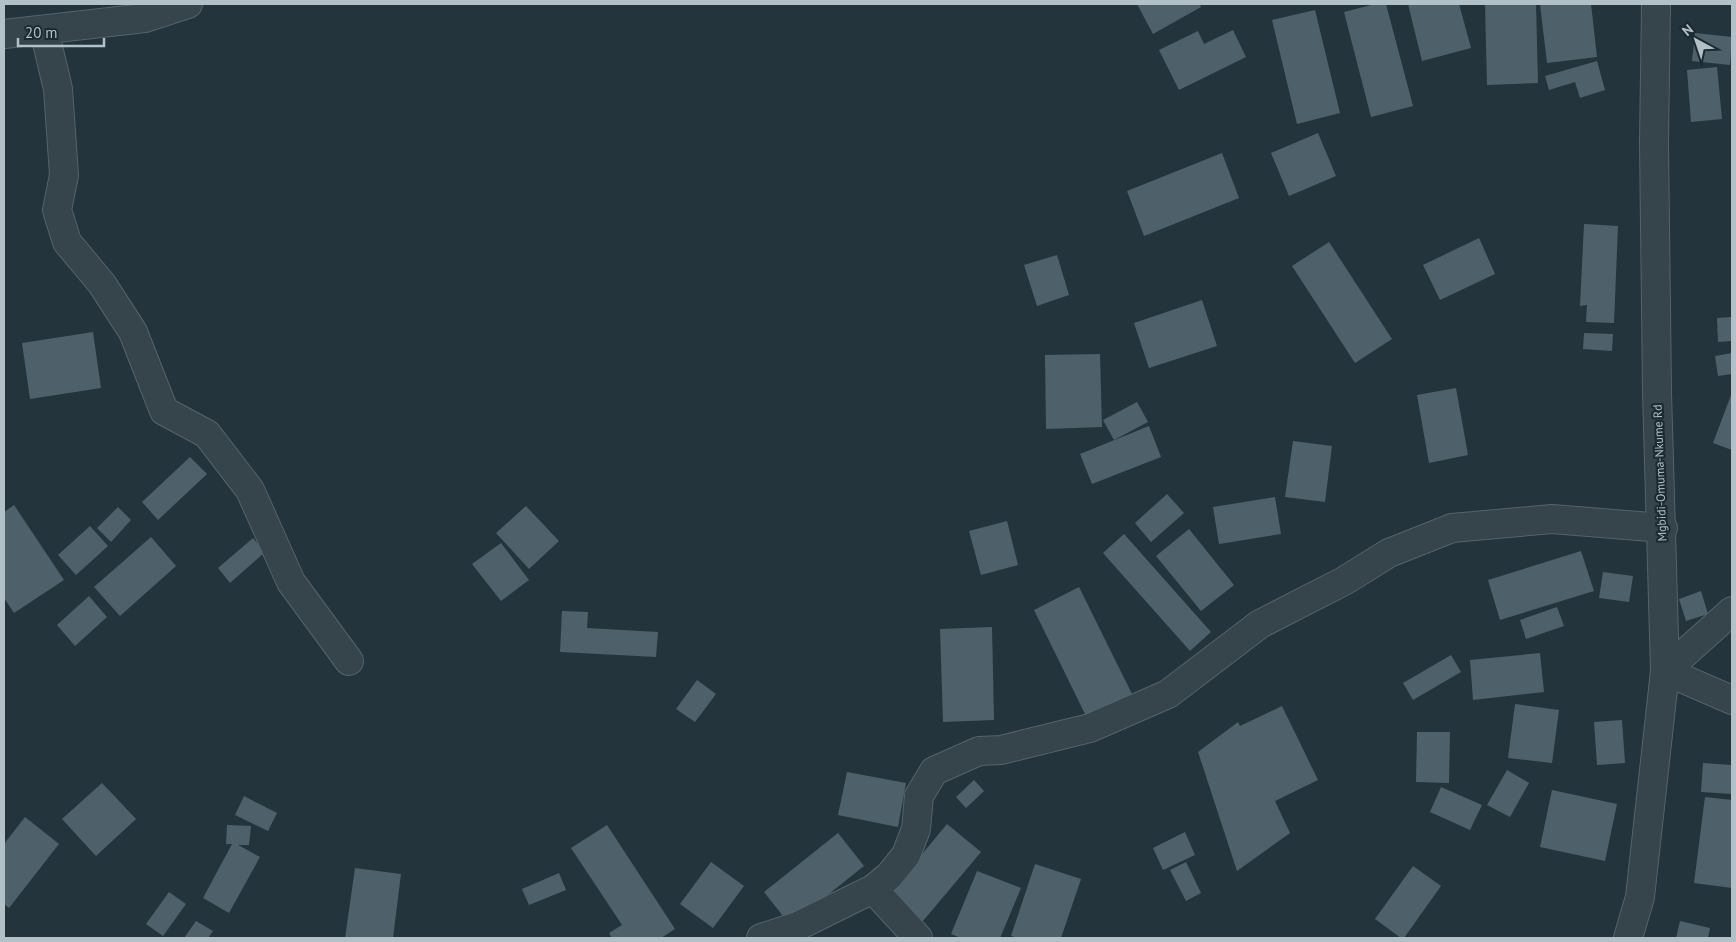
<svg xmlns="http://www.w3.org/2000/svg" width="1736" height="942" viewBox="0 0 1736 942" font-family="'PT Sans',sans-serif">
<rect width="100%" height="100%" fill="#23343c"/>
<!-- building -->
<g fill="#4e616a">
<path d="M1137 4H1200L1201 7 1153 34Z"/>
<path d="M1375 4H1386L1413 106 1371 117 1344 12Z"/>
<path d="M1408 4H1459L1471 48 1422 61Z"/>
<path d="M1485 4H1536L1538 83 1487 85Z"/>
<path d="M1540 4H1591L1597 57 1547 63Z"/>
<path d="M1315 10 1340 113 1297 124 1272 20Z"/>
<path d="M1233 30 1246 57 1179 90 1159 50 1198 31 1204 44Z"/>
<path d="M1695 33 1732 37 1730 65 1692 61Z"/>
<path d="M1597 61 1605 90 1580 98 1575 82 1549 90 1545 76Z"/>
<path d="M1717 67 1722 119 1691 122 1687 70Z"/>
<path d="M1318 133 1336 176 1289 196 1271 153Z"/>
<path d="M1222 153 1239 198 1144 236 1127 191Z"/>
<path d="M1584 224 1618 226 1614 323 1586 322 1587 305 1580 306Z"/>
<path d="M1479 238 1495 274 1440 300 1423 265Z"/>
<path d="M1329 242 1392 339 1355 363 1292 266Z"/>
<path d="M1057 255 1069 295 1037 306 1024 265Z"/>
<path d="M1202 300 1217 346 1149 368 1134 323Z"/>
<path d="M1732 317V341L1718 342 1717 318Z"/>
<path d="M93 332 101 388 30 399 22 343Z"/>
<path d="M1584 333 1613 334 1612 351 1583 349Z"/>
<path d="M1732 353V374L1718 376 1715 356Z"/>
<path d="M1100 354 1102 427 1046 429 1045 355Z"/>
<path d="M1456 388 1468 455 1429 463 1417 395Z"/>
<path d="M1731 395H1732V450L1713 443Z"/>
<path d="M1137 402 1148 422 1114 440 1103 420Z"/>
<path d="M1149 426 1161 457 1092 484 1080 454Z"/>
<path d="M1293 441 1332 446 1325 502 1285 497Z"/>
<path d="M190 457 207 474 158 520 142 502Z"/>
<path d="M1167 494 1184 513 1151 542 1135 523Z"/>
<path d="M1275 497 1281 534 1219 544 1213 507Z"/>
<path d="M14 505 64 580 14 613 4 598V512Z"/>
<path d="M526 506 559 541 529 569 496 533Z"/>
<path d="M118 507 131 520 111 542 97 528Z"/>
<path d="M1007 521 1018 565 981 575 969 531Z"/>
<path d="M90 526 108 546 76 575 58 555Z"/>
<path d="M1189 529 1234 585 1201 611 1156 556Z"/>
<path d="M1124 534 1211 632 1190 651 1103 553Z"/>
<path d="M151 537 176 566 120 616 94 587Z"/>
<path d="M253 538 265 552 230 583 218 568Z"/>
<path d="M501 543 529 580 501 601 472 564Z"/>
<path d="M1581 551 1594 591 1500 620 1488 580Z"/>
<path d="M1603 572 1633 576 1629 602 1599 598Z"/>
<path d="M1079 587 1132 694 1086 716 1034 610Z"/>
<path d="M1701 591 1708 614 1686 621 1679 599Z"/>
<path d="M89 596 107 617 75 646 57 625Z"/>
<path d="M1557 607 1564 626 1526 639 1520 620Z"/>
<path d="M562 611 588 612 587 628 658 632 656 657 560 652Z"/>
<path d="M992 627 994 720 943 722 940 629Z"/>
<path d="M1540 653 1544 692 1473 700 1470 660Z"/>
<path d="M1451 655 1461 672 1413 700 1403 683Z"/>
<path d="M697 680 716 694 695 722 676 709Z"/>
<path d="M1515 704 1559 710 1552 763 1508 758Z"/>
<path d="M1282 706 1318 780 1275 801 1290 833 1237 871 1198 752 1238 722 1240 726Z"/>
<path d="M1622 720 1625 763 1597 765 1594 722Z"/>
<path d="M1417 732H1450L1449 783 1416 782Z"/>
<path d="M1703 763 1732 765V794L1701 792Z"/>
<path d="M1507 770 1529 783 1510 817 1487 805Z"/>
<path d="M847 772 906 783 898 827 838 815Z"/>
<path d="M974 780 984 791 966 808 956 797Z"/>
<path d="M102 783 136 819 96 856 62 819Z"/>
<path d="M1441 787 1482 805 1470 830 1430 812Z"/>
<path d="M1552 790 1617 804 1605 861 1540 847Z"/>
<path d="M244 796 277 813 268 831 235 815Z"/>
<path d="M1705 797 1732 800V888L1694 883Z"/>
<path d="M25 817 59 844 9 908 4 904V844Z"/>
<path d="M947 824 981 852 923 921 889 894Z"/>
<path d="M227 825 251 826 249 845H238L260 857 229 913 203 898 232 844H226Z"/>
<path d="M607 825 675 929 661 938H612L609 933 622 925 571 848Z"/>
<path d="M1185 832 1195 855 1163 870 1153 848Z"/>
<path d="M838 833 864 866 790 925 764 892Z"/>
<path d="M711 862 744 886 713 928 680 904Z"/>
<path d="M1186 862 1201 893 1186 901 1170 870Z"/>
<path d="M1035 864 1081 879 1061 938H1018L1011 936Z"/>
<path d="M1413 866 1441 886 1404 938H1401L1375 919Z"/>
<path d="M355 868 401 874 393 938H345Z"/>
<path d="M977 871 1021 888 1000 938H961L951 934Z"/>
<path d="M559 873 566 890 529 905 522 889Z"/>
<path d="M169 892 186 904 163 936 146 924Z"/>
<path d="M196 921 213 931 208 938H184Z"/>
<path d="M1680 921 1710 928 1708 938H1676Z"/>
</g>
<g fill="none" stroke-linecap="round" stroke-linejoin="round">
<defs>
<g id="minor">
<path d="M44 30 58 89 64 175 57 210 67 242 102 284 133 332 164 411 207 434 250 490 291 582 349 661"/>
<path d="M4 34 145 18 188 4"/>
<path d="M1732 611 1665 671 1732 700"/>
<path d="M873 889 918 938"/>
<path d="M761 938 798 926 873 889 889 876 906 855 916 829 919 796 934 771 979 751 1001 750 1090 728 1168 694 1260 624 1344 581 1389 553 1452 528 1552 519 1663 528"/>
<path d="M1628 938 1640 897 1665 671 1657 392 1654 142 1656 4"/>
</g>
</defs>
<!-- minor casing -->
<use href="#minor" stroke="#55636a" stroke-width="30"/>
<!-- minor -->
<use href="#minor" stroke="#36454c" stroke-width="28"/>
</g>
<g text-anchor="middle" stroke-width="4.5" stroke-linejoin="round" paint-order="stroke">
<!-- street labels -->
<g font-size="12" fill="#b2c0c8" stroke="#1c2a31">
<text transform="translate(1660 473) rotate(-92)" y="4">Mgbidi-Omuma-Nkume Rd</text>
</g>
</g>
<!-- border -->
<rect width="1736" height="942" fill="none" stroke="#b2c0c8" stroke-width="10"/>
<!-- north arrow -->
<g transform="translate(1696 40) rotate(320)" stroke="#1c2a31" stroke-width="4" paint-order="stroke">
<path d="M0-4L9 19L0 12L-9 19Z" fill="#b2c0c8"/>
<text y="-8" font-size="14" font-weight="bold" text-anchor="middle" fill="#b2c0c8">N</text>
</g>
<!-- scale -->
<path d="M18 38v8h86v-8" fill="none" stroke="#b2c0c8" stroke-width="2.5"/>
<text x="25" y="38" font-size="15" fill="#b2c0c8" stroke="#1c2a31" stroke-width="4" paint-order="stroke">20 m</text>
</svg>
